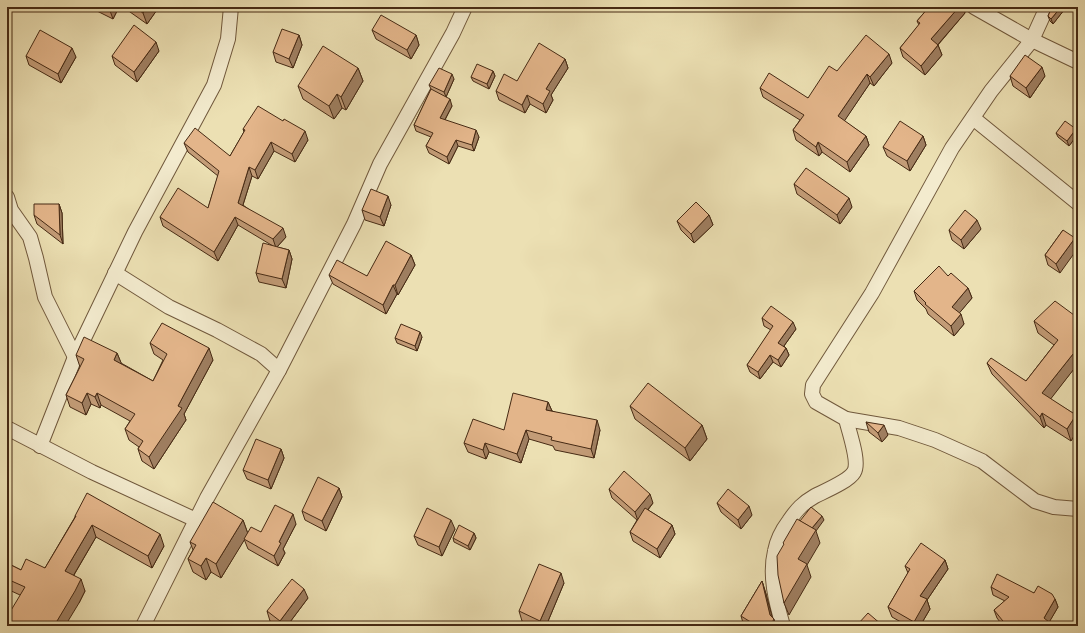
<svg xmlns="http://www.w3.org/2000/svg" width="1085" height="633" viewBox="0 0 1085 633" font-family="'IM FELL Great Primer',serif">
<rect width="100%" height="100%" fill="#ece0b3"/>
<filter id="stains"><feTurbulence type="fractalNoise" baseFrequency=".005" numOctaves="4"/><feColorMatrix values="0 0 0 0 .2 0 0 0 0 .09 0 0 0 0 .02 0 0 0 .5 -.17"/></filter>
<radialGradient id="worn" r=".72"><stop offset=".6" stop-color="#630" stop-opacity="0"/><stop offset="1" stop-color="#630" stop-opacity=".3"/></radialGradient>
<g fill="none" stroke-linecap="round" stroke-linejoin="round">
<defs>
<g id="street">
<path d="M974 7 1032 40 1078 62"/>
<path d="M1047 7 1032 40 991 91 952 148 872 293 813 385 812 394 816 402 846 419 899 428 935 440 982 461 1035 501 1054 507 1078 509"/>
<path d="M973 118 1078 203"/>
<path d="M7 197 11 210 30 237 36 258 45 297 75 357"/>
<path d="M115 273 169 307 217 330 261 354 279 370"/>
<path d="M7 428 92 472 196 520"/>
<path d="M40 446 75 357 135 232 214 85 228 39 231 7"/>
<path d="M143 626 207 498 279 370 354 224 380 164 453 33 465 7"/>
<path d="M783 626C776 602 769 576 775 551 777 540 783 529 789 521 797 509 803 503 815 496 825 491 849 481 854 472 860 462 849 432 846 419"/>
</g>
</defs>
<!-- street casing -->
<use href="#street" stroke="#70583c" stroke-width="16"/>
<!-- street -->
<use href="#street" stroke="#f3ebce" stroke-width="14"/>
</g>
<!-- wall -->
<g fill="#c39c77" stroke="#462a14">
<path d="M89 7H119L113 19Z"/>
<path d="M123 7H159L147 24Z"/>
<path d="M929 7H963L965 13 938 45 942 55 925 75 903 57 900 48 919 25 917 21Z"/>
<path d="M1052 7H1063L1064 10 1053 24 1050 21 1048 16Z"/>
<path d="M372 30 416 35 419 45 411 59 376 39Z"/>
<path d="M299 35 302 45 293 68 276 62 273 52Z"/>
<path d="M159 51 137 82 115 65 112 56Z"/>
<path d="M26 56 76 57 61 83 29 65Z"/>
<path d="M565 59 568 68 551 95 553 100 546 113 530 104 525 113 499 100 496 91 517 81Z"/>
<path d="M892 63 874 86 870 83 844 121 866 136 869 145 850 172 822 152 819 156 796 140 793 130 800 120 763 97 760 88 808 98 837 71Z"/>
<path d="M358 68 363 81 346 110 342 108 334 119 303 99 298 86Z"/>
<path d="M493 71 495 76 489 89 473 81 471 77Z"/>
<path d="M1010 76H1045L1030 98 1013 86Z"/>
<path d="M454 79 446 97 452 106 445 120 479 137 474 151 458 146 449 164 429 153 426 146 431 137 416 131 414 125 431 89 429 85Z"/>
<path d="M243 129 308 140 295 162 274 151 258 179 252 176 243 205 286 237 277 247 289 250 292 259 286 288 259 282 256 273 273 246 238 225 218 261 163 226 160 217 208 208 218 176 188 152 184 143 230 156 244 132Z"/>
<path d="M1076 129 1078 134 1069 146 1058 137 1056 133Z"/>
<path d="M923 136 926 145 910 171 887 156 883 147Z"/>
<path d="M794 184 852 207 840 224 797 194Z"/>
<path d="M59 204 62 213 63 244 37 224 34 215Z"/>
<path d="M391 205 384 226 365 220 362 210Z"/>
<path d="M709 215 713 225 694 243 681 230 677 221Z"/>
<path d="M981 229 964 249 952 240 949 230Z"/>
<path d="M1063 230 1060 273 1048 265 1045 255Z"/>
<path d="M411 255 415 265 398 295 397 294 386 314 333 284 329 275 367 276Z"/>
<path d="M948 276 968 288 972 298 959 313 964 324 954 336 928 314 926 309 917 300 914 291Z"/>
<path d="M762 318 796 329 784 346 786 348 789 355 781 367 773 362 760 379 750 372 747 365 771 330 764 326Z"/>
<path d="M1078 318V366L1077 365 1050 399 1076 415 1078 421V429L1071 441 1046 425 1044 428 992 374 987 363 1026 381 1054 345 1038 333 1034 321Z"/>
<path d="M422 337 417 351 397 343 395 338Z"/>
<path d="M150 343 213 360 184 414 186 420 154 469 142 461 138 449 139 447 129 440 125 429 130 421 101 405 100 408 91 404 86 415 70 407 66 395 80 367 76 355 117 353 121 363 153 381 163 360 154 354Z"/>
<path d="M548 402 552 411 600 430 594 458 555 450 553 446 529 439 521 463 489 452 486 459 468 452 464 443 504 430Z"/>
<path d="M630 406 702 425 707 439 690 461 635 419Z"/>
<path d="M866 422 888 435 882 442 869 432Z"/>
<path d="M281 449 284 458 271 489 247 479 243 470Z"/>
<path d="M339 488 342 497 326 531 305 520 302 511Z"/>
<path d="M609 489 653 503 648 510 672 525 675 534 660 558 633 541 630 532 637 520 612 498Z"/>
<path d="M717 503 752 515 741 529 721 512Z"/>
<path d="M75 516 164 546 152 568 96 537 74 575 85 591 79 603 20 595 7 589V563L21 570 45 568 75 517Z"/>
<path d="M243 520 248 534 261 532 296 524 283 549 285 553 278 566 248 549 244 539 245 538 221 578 211 572 206 580 193 572 188 559 193 550 190 542Z"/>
<path d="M455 529 442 556 418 545 414 536Z"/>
<path d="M474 533 476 538 470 550 454 542 453 538Z"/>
<path d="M945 560 948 569 927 600 930 609 920 626H908L892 617 888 607 908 573 905 566Z"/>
<path d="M762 581 766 594 772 618 776 626H744L741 616Z"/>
<path d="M564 583 546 626H534L522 621 519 611Z"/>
<path d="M991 587 1034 593 1055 599 1058 607 1049 622 1054 626H1003L997 618 994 610 1005 601 993 595Z"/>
<path d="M308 598 287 626H277L270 621 267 611Z"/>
</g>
<!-- shaded-wall -->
<g fill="#9f7f61" stroke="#462a14">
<path d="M110 7H119L113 19 109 8Z"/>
<path d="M147 7H159L147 24 143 13Z"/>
<path d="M959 7H963L965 13 934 49 931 39Z"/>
<path d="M1061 7H1063L1064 10 1053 24 1051 19Z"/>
<path d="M299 35 302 45 293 68 289 59Z"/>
<path d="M416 35 419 45 411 59 407 50Z"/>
<path d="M156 42 159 51 137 82 134 72Z"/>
<path d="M938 45 942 55 925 75 921 66Z"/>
<path d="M72 48 76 57 61 83 58 74Z"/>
<path d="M889 54 892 63 874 86 870 77Z"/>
<path d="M565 59 568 68 551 95 553 100 546 113 543 104 546 89Z"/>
<path d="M1042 67 1045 76 1030 98 1026 88Z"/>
<path d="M358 68 363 81 346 110 341 97Z"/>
<path d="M493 71 495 76 489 89 487 84Z"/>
<path d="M452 74 454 79 446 97 444 92Z"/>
<path d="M867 74 870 83 841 126 838 116Z"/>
<path d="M337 94 342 108 334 119 329 106Z"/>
<path d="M527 95 530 104 525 113 522 105Z"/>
<path d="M450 99 452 106 442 125 440 118Z"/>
<path d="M1076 129 1078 134 1069 146 1067 141Z"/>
<path d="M476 130 479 137 474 151 472 145Z"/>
<path d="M305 131 308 140 295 162 292 154Z"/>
<path d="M866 136 869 145 850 172 847 162Z"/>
<path d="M923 136 926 145 910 171 907 161Z"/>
<path d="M456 140 458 146 449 164 447 157Z"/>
<path d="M271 142 274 151 258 179 255 170Z"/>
<path d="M818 142 822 152 819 156 816 147Z"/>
<path d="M249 167 252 176 241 211 238 203Z"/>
<path d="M388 196 391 205 384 226 380 217Z"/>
<path d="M849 198 852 207 840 224 837 215Z"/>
<path d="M59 204 62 213 63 244 60 235Z"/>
<path d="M709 215 713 225 694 243 691 234Z"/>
<path d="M235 217 238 225 218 261 214 252Z"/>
<path d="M977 220 981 229 964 249 961 240Z"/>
<path d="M283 228 286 237 276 248 273 239Z"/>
<path d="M1075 238 1078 248 1060 273 1056 264Z"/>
<path d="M289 250 292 259 286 288 282 279Z"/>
<path d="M411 255 415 265 398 295 395 285Z"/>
<path d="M393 285 397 294 386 314 383 305Z"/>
<path d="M968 288 972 298 956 317 952 307Z"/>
<path d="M961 314 964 324 954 336 951 326Z"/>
<path d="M793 322 796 329 781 350 778 343Z"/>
<path d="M420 332 422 337 417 351 415 346Z"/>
<path d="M209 348 213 360 184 414 186 420 154 469 149 457 178 406Z"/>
<path d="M786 348 789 355 781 367 778 360Z"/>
<path d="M117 353 122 365 114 360Z"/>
<path d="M1073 354 1077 365 1046 405 1042 393Z"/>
<path d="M770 355 773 362 760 379 758 372Z"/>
<path d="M87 393 91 404 86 415 82 403Z"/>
<path d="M97 393 101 405 100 408 95 397Z"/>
<path d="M548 402 552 411 546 410Z"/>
<path d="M1042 413 1046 425 1044 428 1040 417Z"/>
<path d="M1076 415 1078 421V429L1071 441 1067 429Z"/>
<path d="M597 420 600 430 594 458 591 449Z"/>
<path d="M702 425 707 439 690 461 685 448Z"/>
<path d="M884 425 888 435 882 442 878 433Z"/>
<path d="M526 430 529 439 521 463 517 454Z"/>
<path d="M485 443 489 452 486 459 483 450Z"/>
<path d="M281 449 284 458 271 489 268 480Z"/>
<path d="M339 488 342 497 326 531 322 521Z"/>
<path d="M650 494 653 503 638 521 635 512Z"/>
<path d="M749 506 752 515 741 529 738 520Z"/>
<path d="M293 514 296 524 283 549 285 553 278 566 274 556 279 542Z"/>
<path d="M822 516 824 520 816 531 820 543 807 565 811 577 789 615 784 603 798 559 809 532Z"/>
<path d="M243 520 248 534 221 578 216 564Z"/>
<path d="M451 520 455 529 442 556 439 547Z"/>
<path d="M92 525 96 537 69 583 65 571Z"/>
<path d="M672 525 675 534 660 558 657 549Z"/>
<path d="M474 533 476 538 470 550 468 546Z"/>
<path d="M160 534 164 546 152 568 148 556Z"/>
<path d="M206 558 211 572 206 580 201 566Z"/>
<path d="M945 560 948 569 927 600 930 609 920 626H915L914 622 920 596Z"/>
<path d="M561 573 564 583 546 626H542L540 621Z"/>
<path d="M81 579 85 591 79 603 65 626H54Z"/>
<path d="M762 581 766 594 773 620 774 619 776 626H770V615Z"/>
<path d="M304 589 308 598 287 626H282L280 621Z"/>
<path d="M1055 599 1058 607 1047 626 1044 618Z"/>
</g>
<!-- building -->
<g fill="#e3b58a" stroke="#462a14">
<path d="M134 7H147L143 13Z"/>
<path d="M929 7H959L931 39 938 45 921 66 900 48 920 23 917 21Z"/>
<path d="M1052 7H1061L1051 19 1048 16Z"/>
<path d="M381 15 416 35 407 50 372 30Z"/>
<path d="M134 25 156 42 134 72 112 56Z"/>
<path d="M282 29 299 35 289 59 273 52Z"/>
<path d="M40 30 72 48 58 74 26 56Z"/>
<path d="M866 35 889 54 870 77 867 74 838 116 866 136 847 162 818 142 816 147 793 130 804 115 760 88 769 73 808 98 829 66 837 71Z"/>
<path d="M539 43 565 59 546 89 550 91 543 104 527 95 522 105 496 91 504 74 517 81Z"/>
<path d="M323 46 358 68 341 97 337 94 329 106 298 86Z"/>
<path d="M1025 55 1042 67 1026 88 1010 76Z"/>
<path d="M477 64 493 71 487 84 471 77Z"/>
<path d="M439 68 452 74 444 92 429 85Z"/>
<path d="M431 89 450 99 440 118 476 130 472 145 456 140 447 157 426 146 433 133 414 125Z"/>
<path d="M258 106 283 121 284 119 305 131 292 154 271 142 255 170 249 167 238 203 283 228 273 239 235 217 214 252 160 217 178 188 208 208 219 171 184 143 195 128 230 156 245 130 243 129Z"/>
<path d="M900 121 923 136 907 161 883 147Z"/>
<path d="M1065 121 1076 129 1067 141 1056 133Z"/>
<path d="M806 168 849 198 837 215 794 184Z"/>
<path d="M371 189 388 196 380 217 362 210Z"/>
<path d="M696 202 709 215 691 234 677 221Z"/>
<path d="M34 204H59L60 235 34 215Z"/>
<path d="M965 210 977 220 961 240 949 230Z"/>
<path d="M1063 230 1075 238 1056 264 1045 255Z"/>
<path d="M386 241 411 255 395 285H393L383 305 329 275 337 260 367 276Z"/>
<path d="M263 243 289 250 282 279 256 273Z"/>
<path d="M939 266 948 276 951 273 968 288 952 307 961 314 951 326 925 304 926 303 914 291Z"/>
<path d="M1055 301 1078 318V358L1073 354 1042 393 1076 415 1067 429 1042 413 1040 417 987 363 991 358 1026 381 1058 340 1034 321Z"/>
<path d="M771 306 793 322 778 343 786 348 778 360 770 355 758 372 747 365 773 326 762 318Z"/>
<path d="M162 323 209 348 178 406 182 408 149 457 138 449 143 441 125 429 135 414 97 393 95 397 87 393 82 403 66 395 84 359 76 355 84 337 117 353 114 360 153 381 167 354 150 343Z"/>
<path d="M401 324 420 332 415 346 395 338Z"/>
<path d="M648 383 702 425 685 448 630 406Z"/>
<path d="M513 393 548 402 546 410 597 420 591 449 551 440 552 437 526 430 517 454 485 443 483 450 464 443 473 419 504 430Z"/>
<path d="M866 422 884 425 878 433Z"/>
<path d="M256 439 281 449 268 480 243 470Z"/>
<path d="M624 471 650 494 635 512 609 489Z"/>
<path d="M318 477 339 488 322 521 302 511Z"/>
<path d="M728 489 749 506 738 520 717 503Z"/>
<path d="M87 493 160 534 148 556 92 525 65 571 81 579 75 591 54 626H7V617L25 587 7 579V563L21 570 26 559 45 568 76 516H75Z"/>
<path d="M213 502 243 520 216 564 206 558 201 566 188 559 196 545 190 542Z"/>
<path d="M275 505 293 514 279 542 281 543 274 556 244 539 251 527 261 532Z"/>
<path d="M811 507 822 516 812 528 800 521Z"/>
<path d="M427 508 451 520 439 547 414 536Z"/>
<path d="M645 508 672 525 657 549 630 532Z"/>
<path d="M797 519 816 530 798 559 807 564 784 603 778 575 777 556 784 544 783 543Z"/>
<path d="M459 525 474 533 468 546 453 538Z"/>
<path d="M921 543 945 560 920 596 927 599 914 622 888 607 910 569 905 566Z"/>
<path d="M539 564 561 573 540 621 519 611Z"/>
<path d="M997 574 1034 593 1038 586 1052 594 1055 599 1044 618 1054 626H1007L994 610 1009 597 991 587Z"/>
<path d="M292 579 304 589 280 621 267 611Z"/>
<path d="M762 581 770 615 774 619 770 626H757L741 616Z"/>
<path d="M868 613 882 625 881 626H861L858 624Z"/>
</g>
<!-- margin -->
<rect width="1085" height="633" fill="none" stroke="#ece0b3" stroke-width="24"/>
<rect x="8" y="8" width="1069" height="617" fill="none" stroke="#462a14" stroke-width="2"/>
<rect x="12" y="12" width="1061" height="609" fill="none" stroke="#462a14"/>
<rect width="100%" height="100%" filter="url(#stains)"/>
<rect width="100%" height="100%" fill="url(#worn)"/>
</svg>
